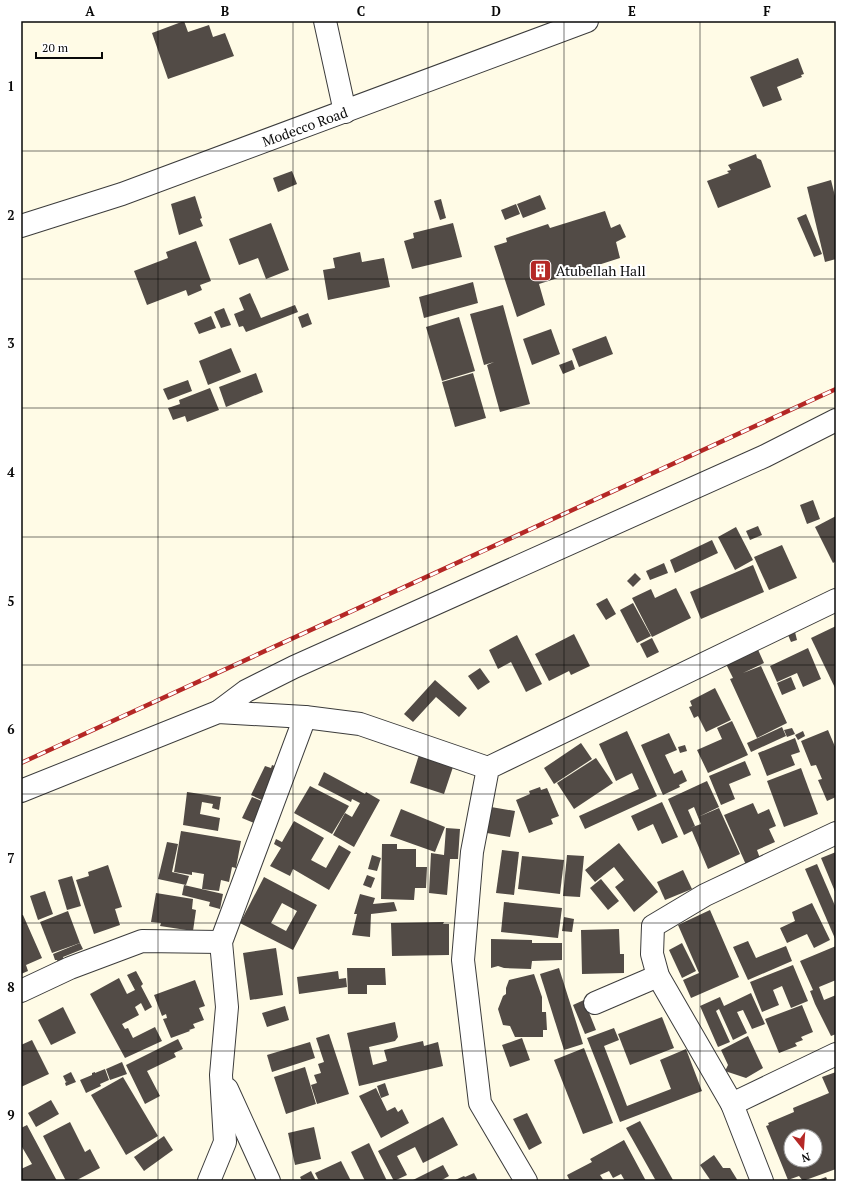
<svg xmlns="http://www.w3.org/2000/svg" width="857" height="1202" viewBox="0 0 857 1202" font-family="'PT Serif',serif">
<rect width="100%" height="100%" fill="#fffbe6"/>
<!-- building -->
<g fill="#524b46" fill-rule="evenodd">
<path d="M184 21 188 32 209 25 213 37 225 33 234 56 168 79 152 33Z"/>
<path d="M798 58 804 74 801 75 802 77 777 87 782 100 763 107 750 77Z"/>
<path d="M756 154 757 158 761 160 771 187 718 208 707 181 729 173 727 171 731 170 728 165Z"/>
<path d="M292 171 297 184 278 192 273 178Z"/>
<path d="M831 180 836 200V259L825 262 807 187Z"/>
<path d="M540 195 546 209 523 218 517 204Z"/>
<path d="M195 196 202 218 200 219 203 226 179 235 171 204Z"/>
<path d="M441 199 446 218 440 220 434 201Z"/>
<path d="M516 204 520 214 505 220 501 210Z"/>
<path d="M605 211 611 228 620 224 626 237 616 242 620 258 539 284 545 305 517 317 494 246 507 242 506 238 548 224 550 228Z"/>
<path d="M806 214 822 254 814 257 797 218Z"/>
<path d="M271 223 289 270 266 279 258 258 239 265 229 239Z"/>
<path d="M453 223 462 257 412 269 404 241 414 238 413 233Z"/>
<path d="M196 241 211 281 200 285 202 290 188 296 186 290 147 305 134 271 168 258 166 252Z"/>
<path d="M360 252 362 262 384 258 390 287 328 300 323 270 335 268 333 258Z"/>
<path d="M473 282 478 303 424 318 419 297Z"/>
<path d="M250 293 261 318 295 305 298 312 246 332 243 326 239 327 234 314 244 310 239 298Z"/>
<path d="M503 305 530 404 500 412 487 365 494 362 484 365 470 314Z"/>
<path d="M224 308 231 325 221 328 214 312Z"/>
<path d="M308 313 312 324 302 328 298 317Z"/>
<path d="M211 316 216 328 199 334 194 323Z"/>
<path d="M459 317 475 371 442 381 426 327Z"/>
<path d="M551 329 560 354 532 365 523 339Z"/>
<path d="M606 336 613 354 579 367 572 349Z"/>
<path d="M231 348 241 372 208 385 199 361Z"/>
<path d="M572 360 575 369 563 374 559 365Z"/>
<path d="M256 373 263 392 226 407 219 387Z"/>
<path d="M473 373 486 418 455 427 442 382Z"/>
<path d="M188 380 192 391 168 400 163 389Z"/>
<path d="M210 388 219 410 187 422 185 416 173 420 168 408 180 404 179 400Z"/>
<path d="M813 500 820 519 807 524 800 505Z"/>
<path d="M836 516V561L833 563 815 527Z"/>
<path d="M758 526 762 535 750 540 746 531Z"/>
<path d="M736 527 753 560 735 570 718 537Z"/>
<path d="M712 540 718 553 675 573 670 560Z"/>
<path d="M782 545 797 578 769 590 754 557Z"/>
<path d="M664 563 668 573 650 580 646 571Z"/>
<path d="M753 565 764 592 701 619 690 592Z"/>
<path d="M635 573 641 579 633 587 627 581Z"/>
<path d="M676 588 691 618 652 637 632 598 651 589 655 598Z"/>
<path d="M607 598 616 614 606 620 596 604Z"/>
<path d="M633 603 651 636 637 643 620 610Z"/>
<path d="M836 626V690L811 638Z"/>
<path d="M795 632 797 640 791 642 788 635Z"/>
<path d="M574 634 590 666 571 675 569 671 549 681 535 654Z"/>
<path d="M517 635 542 684 526 692 511 662 498 669 489 650Z"/>
<path d="M652 638 659 652 647 658 640 644Z"/>
<path d="M755 643 764 663 743 673 761 666 787 723 757 738 730 679 733 678 723 658Z"/>
<path d="M808 648 821 679 803 687 797 673 777 682 770 666Z"/>
<path d="M480 668 490 682 478 690 468 676Z"/>
<path d="M791 677 796 689 782 695 777 683Z"/>
<path d="M435 680 467 708 459 717 436 697 413 722 404 714Z"/>
<path d="M715 688 731 720 706 732 698 716 694 718 689 707 692 706 690 701Z"/>
<path d="M732 721 748 755 708 773 697 750 722 739 717 728Z"/>
<path d="M782 727 786 736 751 752 747 743Z"/>
<path d="M792 728 795 734 787 737 784 730Z"/>
<path d="M828 730 836 749V797L827 801 818 780 822 779 816 765 811 766 801 741Z"/>
<path d="M627 731 657 796 585 829 579 816 639 789 632 773 616 781 599 744Z"/>
<path d="M803 731 805 736 798 740 795 735Z"/>
<path d="M669 733 677 750 665 755 674 774 682 770 687 781 679 785 680 787 663 795 641 745Z"/>
<path d="M795 738 800 752 791 755 795 765 767 776 758 753Z"/>
<path d="M581 743 592 759 554 784 544 768Z"/>
<path d="M685 745 687 751 680 753 678 747Z"/>
<path d="M419 755 453 767 444 794 410 783Z"/>
<path d="M596 758 613 783 574 809 557 783Z"/>
<path d="M745 761 751 775 729 784 735 799 721 805 709 776Z"/>
<path d="M272 765 280 768 264 801 251 795 265 766 271 768Z"/>
<path d="M801 768 818 814 784 827 767 781Z"/>
<path d="M324 772 365 794 366 792 380 800 354 847 333 835 345 813 352 817 360 803 352 799 351 802 318 785Z"/>
<path d="M707 781 719 807 698 817 694 807 688 810 695 826 690 828 701 824 698 817 719 808 740 854 708 869 692 831 684 835 668 799Z"/>
<path d="M310 786 349 806 332 834 294 813Z"/>
<path d="M540 787 541 790 547 788 559 816 551 819 553 824 529 833 516 800 530 794 529 791Z"/>
<path d="M187 792 221 797 219 810 212 808 213 804 202 802 200 814 220 818 218 831 183 825Z"/>
<path d="M252 797 264 802 254 823 242 818Z"/>
<path d="M662 802 678 837 662 844 653 824 638 831 631 816Z"/>
<path d="M753 803 758 814 769 809 776 826 769 829 775 842 757 850 761 861 747 867 724 815Z"/>
<path d="M491 807 515 811 510 837 487 833Z"/>
<path d="M401 809 445 827 435 852 390 836Z"/>
<path d="M294 821 324 838 311 860 326 868 339 845 351 852 329 890 293 869 290 876 270 866 281 848 274 844 276 839 282 842Z"/>
<path d="M446 828 460 829 458 859H450L447 895 429 893 431 853 444 855Z"/>
<path d="M181 831 241 841 236 868 232 867 229 882 221 880 219 891 202 889 204 874 192 872V875L174 872Z"/>
<path d="M167 842 178 844 172 872 189 876 186 885 158 879Z"/>
<path d="M619 843 658 892 634 912 615 887 624 880 614 867 595 882 585 870Z"/>
<path d="M382 844H397V849H416V867H427L426 888H415L414 900 381 899Z"/>
<path d="M502 850 519 852 514 895 496 893Z"/>
<path d="M836 852V894L821 858Z"/>
<path d="M372 855 381 858 377 871 368 869Z"/>
<path d="M567 855 584 856 580 897 563 896Z"/>
<path d="M522 856 564 860 560 894 518 889Z"/>
<path d="M817 864 836 908V941L805 869Z"/>
<path d="M108 865 122 907 115 909 120 925 94 934 76 880 89 876 88 872Z"/>
<path d="M683 870 692 889 665 900 657 882Z"/>
<path d="M367 875 375 878 371 888 363 885Z"/>
<path d="M72 876 81 906 67 910 58 880Z"/>
<path d="M264 877 317 905 293 950 240 923ZM282 903 297 911 286 931 271 923Z"/>
<path d="M601 879 619 901 608 910 590 888Z"/>
<path d="M184 885 223 894 220 909 209 906 210 902 182 895Z"/>
<path d="M45 891 53 914 38 920 30 896Z"/>
<path d="M156 893 193 899 192 909 196 910 193 931 160 926 161 923 151 922Z"/>
<path d="M360 894 375 898 373 904 394 902 397 911 371 914 370 937 352 935 357 914H354Z"/>
<path d="M504 902 562 908 558 938 501 932Z"/>
<path d="M812 903 830 940 814 948 807 934 787 943 780 928 795 921 792 912Z"/>
<path d="M710 910 739 977 691 998 683 980 699 973 678 925Z"/>
<path d="M68 911 80 943 52 953 40 922Z"/>
<path d="M21 915H23L42 958 26 965 28 971 21 974Z"/>
<path d="M564 917 574 919 572 932 562 931Z"/>
<path d="M444 922 443 924H449V955L392 956 391 923Z"/>
<path d="M619 929 620 954H624V973L582 974 581 930Z"/>
<path d="M491 939 532 940V943H562V960L532 961 531 969 504 968 498 966 491 968Z"/>
<path d="M748 941 756 958 786 946 792 961 748 980 733 947Z"/>
<path d="M80 943 83 949 63 957 65 963 59 965 57 960H55L53 954Z"/>
<path d="M682 943 696 971 682 978 669 950Z"/>
<path d="M836 946V980L819 987 824 1000 836 995V1034L831 1036 815 1004 810 991 813 990 800 961Z"/>
<path d="M276 948 283 995 250 1000 243 953Z"/>
<path d="M793 965 808 1001 791 1008 782 986 773 990 779 1005 762 1012 750 982Z"/>
<path d="M347 968H385L386 985H367V994H348Z"/>
<path d="M559 968 583 1044 564 1050 540 974Z"/>
<path d="M136 971 143 984 141 986 152 1007 145 1011 141 1003 135 1007 139 1015 122 1024 125 1029 128 1028 133 1038 155 1027 162 1041 125 1058 90 994 119 978 127 994 135 990 127 975Z"/>
<path d="M338 971 339 979 346 978 347 987 299 994 297 977Z"/>
<path d="M534 974 542 997V1012H546L547 1030H543V1037H515L510 1026 503 1025 498 1009 503 996 506 994V988L509 980Z"/>
<path d="M195 980 205 1006 199 1008 204 1020 193 1024 195 1028 189 1030 190 1031 171 1038 163 1019 167 1018 166 1014 162 1016 154 995Z"/>
<path d="M751 993 765 1024 752 1029 743 1010 737 1012 747 1033 733 1040 719 1009 716 1011 730 1042 718 1047 700 1006 720 997 724 1006Z"/>
<path d="M584 1000 596 1030 585 1034 573 1005Z"/>
<path d="M802 1005 813 1032 801 1037 803 1040 795 1043 797 1046 779 1053 765 1019Z"/>
<path d="M285 1006 289 1020 267 1027 262 1013Z"/>
<path d="M63 1007 76 1033 51 1045 38 1020Z"/>
<path d="M662 1017 674 1048 630 1065 618 1034Z"/>
<path d="M395 1022 398 1037 395 1041 369 1047 373 1065 387 1061 384 1050 423 1041 424 1046 438 1042 443 1066 359 1086 347 1033Z"/>
<path d="M614 1028 619 1040 604 1046 627 1106 671 1089 660 1060 686 1049 702 1091 620 1122 587 1038Z"/>
<path d="M329 1034 349 1094 317 1104 311 1085 317 1083 314 1075 321 1073 318 1064 324 1062 316 1038Z"/>
<path d="M748 1036 763 1068 746 1078 725 1071 728 1065 721 1050Z"/>
<path d="M522 1038 530 1060 510 1067 502 1045Z"/>
<path d="M178 1039 183 1049 174 1053 176 1057 147 1071 160 1096 145 1104 126 1065Z"/>
<path d="M32 1040 49 1074 21 1087V1045Z"/>
<path d="M310 1042 315 1058 272 1072 267 1055Z"/>
<path d="M584 1048 613 1123 583 1134 554 1060Z"/>
<path d="M122 1062 127 1074 110 1080 106 1069Z"/>
<path d="M305 1067 316 1104 286 1114 274 1077Z"/>
<path d="M105 1069 109 1080 100 1084 101 1086 86 1093 80 1080 92 1075V1073L95 1072V1073Z"/>
<path d="M71 1072 76 1082 66 1086 65 1083 68 1081 66 1082 63 1076Z"/>
<path d="M836 1072V1169L803 1181 799 1176 788 1180 766 1126 769 1125 768 1123 794 1112 793 1108 829 1093 822 1077ZM791 1136H815V1160H791Z"/>
<path d="M123 1077 158 1136 126 1155 91 1095Z"/>
<path d="M385 1083 389 1095 381 1098 377 1086Z"/>
<path d="M376 1088 387 1111 395 1107 398 1112 402 1109 409 1123 381 1138 359 1096Z"/>
<path d="M51 1100 59 1114 36 1127 28 1113Z"/>
<path d="M527 1113 542 1143 529 1150 513 1119Z"/>
<path d="M443 1117 458 1145 423 1163 415 1147 397 1156 407 1175 394 1181 378 1151Z"/>
<path d="M640 1121 673 1180 672 1181H656L626 1128Z"/>
<path d="M70 1122 85 1152 90 1149 100 1168 75 1181H66L43 1136Z"/>
<path d="M27 1125 57 1181H21V1169L32 1164 22 1147 21 1148V1128Z"/>
<path d="M314 1127 321 1159 295 1165 288 1133Z"/>
<path d="M164 1136 173 1150 144 1171 134 1157Z"/>
<path d="M624 1140 646 1181H625L621 1174 613 1178 609 1171 600 1175 604 1181H570L567 1175 592 1162 590 1159Z"/>
<path d="M369 1143 387 1181H365L351 1152Z"/>
<path d="M714 1155 723 1168H730L738 1181H711L700 1165Z"/>
<path d="M341 1161 351 1181H319L315 1173Z"/>
<path d="M443 1165 449 1176 440 1181H411Z"/>
<path d="M311 1171 316 1181H302L300 1177Z"/>
<path d="M474 1173 478 1181H453L464 1176 465 1177Z"/>
<path d="M826 1177 828 1181H815Z"/>
</g>
<g fill="none" stroke-linecap="round" stroke-linejoin="round">
<defs>
<g id="minor">
<path d="M325 21 345 112"/>
<path d="M21 226 122 194 587 21"/>
<path d="M218 712 246 691 294 667 765 456 836 420"/>
<path d="M21 791 218 712 305 717 360 724 488 768"/>
<path d="M21 991 70 968 142 941 221 942"/>
<path d="M595 1003 658 976"/>
<path d="M227 1089 269 1181"/>
<path d="M732 1104 836 1054"/>
<path d="M209 1181 225 1142 221 1075 227 1007 221 942 305 717"/>
<path d="M526 1181 480 1103 463 960 472 852 488 768 836 600"/>
<path d="M762 1181 732 1104 658 976 652 954 653 926 705 895 836 833"/>
</g>
</defs>
<!-- minor casing -->
<use href="#minor" stroke="#3c3c3c" stroke-width="24"/>
<!-- minor -->
<use href="#minor" stroke="#fff" stroke-width="22"/>
<defs>
<path id="rail" d="M21 763 836 389"/>
</defs>
<!-- rail casing -->
<use href="#rail" stroke="#b52826" stroke-width="4.5"/>
<!-- rail -->
<use href="#rail" stroke="#fff" stroke-width="3" stroke-dasharray="9" stroke-linecap="butt"/>
</g>
<!-- grid -->
<path fill="none" stroke="#090909" stroke-width="1" stroke-opacity="0.55" d="M158 21V1181M293 21V1181M428 21V1181M564 21V1181M700 21V1181M21 151H836M21 279H836M21 408H836M21 537H836M21 665H836M21 794H836M21 923H836M21 1051H836"/>
<!-- icons -->
<defs>
<symbol id="building-square" viewBox="-11 -11 22 22"><rect x="-9" y="-9" width="18" height="18" rx="4" fill="#b52826" stroke="#fff"/><path d="M-4-6H4V6H1V3H-1V6H-4ZM-2.5-4.3h1.7v1.8h-1.7ZM.8-4.3h1.7v1.8H.8ZM-2.5-1h1.7V.8h-1.7ZM.8-1h1.7V.8H.8Z" fill="#fff"/></symbol>
</defs>
<g fill-rule="evenodd">
<use href="#building-square" x="528" y="258" width="25" height="25"/>
</g>
<g text-anchor="middle" stroke-width="4" stroke-linejoin="round" paint-order="stroke">
<!-- street labels -->
<g font-size="14" fill="#090909" stroke="#fff">
<text transform="translate(305 127) rotate(-20)" y="5">Modecco Road</text>
</g>
<!-- poi labels -->
<g font-size="14" fill="#090909" stroke="#fff" text-anchor="start">
<text x="556" y="276">Atubellah Hall</text>
</g>
</g>
<!-- border -->
<rect width="857" height="1202" fill="none" stroke="#ffffff" stroke-width="44"/>
<!-- north arrow -->
<g transform="translate(803 1148) rotate(163)"><circle r="19" fill="#ffffff" stroke="#9d9d9d"/>
<path d="M0-3L7 15L0 10L-7 15Z" fill="#b52826"/>
<text y="-6" font-size="11" font-weight="bold" text-anchor="middle" fill="#090909">N</text>
</g>
<!-- scale -->
<path d="M36 52v6h66v-6" fill="none" stroke="#090909" stroke-width="2"/>
<text x="42" y="52" font-size="12" fill="#090909" stroke="#ffffff" stroke-width="3" paint-order="stroke">20 m</text>
<rect x="22" y="22" width="813" height="1158" fill="none" stroke="#090909" stroke-width="1.5"/>
<g font-size="13" text-anchor="middle" font-weight="bold" fill="#090909">
<text x="90" y="16">A</text>
<text x="225" y="16">B</text>
<text x="361" y="16">C</text>
<text x="496" y="16">D</text>
<text x="632" y="16">E</text>
<text x="767" y="16">F</text>
<text x="11" y="91">1</text>
<text x="11" y="220">2</text>
<text x="11" y="348">3</text>
<text x="11" y="477">4</text>
<text x="11" y="606">5</text>
<text x="11" y="734">6</text>
<text x="11" y="863">7</text>
<text x="11" y="992">8</text>
<text x="11" y="1120">9</text>
</g>
</svg>
